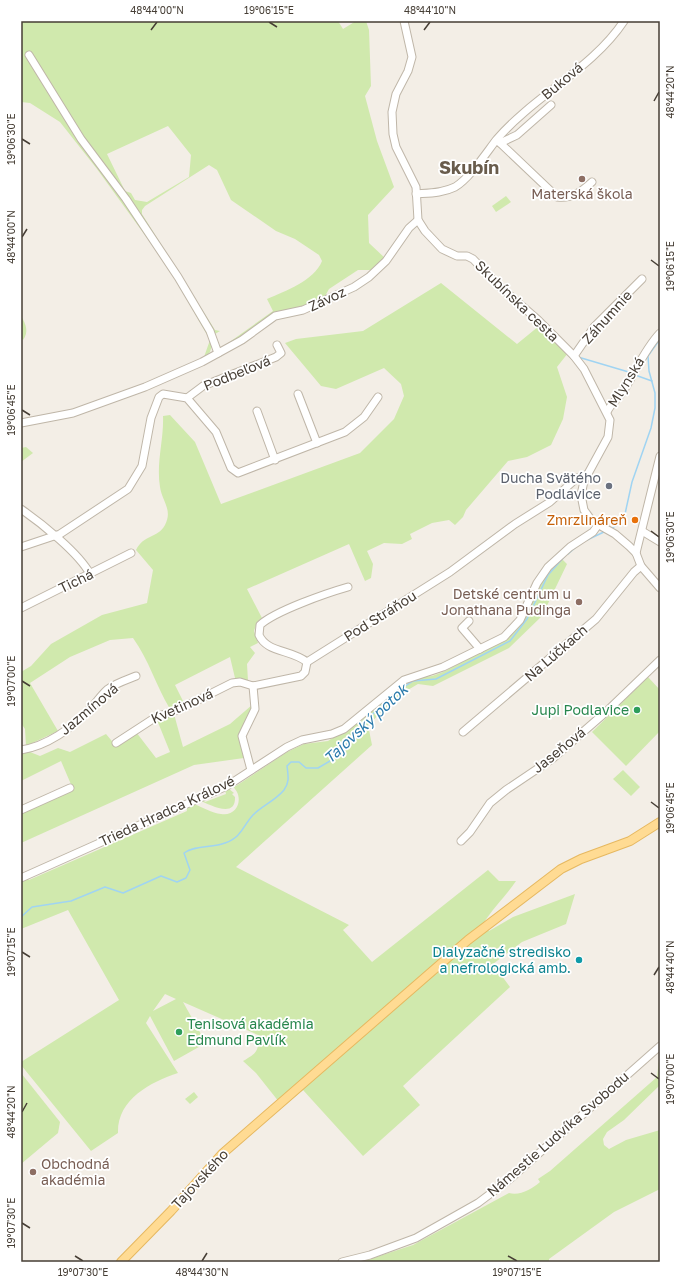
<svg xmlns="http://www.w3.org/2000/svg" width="681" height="1283" viewBox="0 0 681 1283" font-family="'Golos Text',sans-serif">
<rect width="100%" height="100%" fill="#f3eee6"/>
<!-- green -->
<g fill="#d0e9ad" fill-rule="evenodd">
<path d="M21 21H338L343 29 356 21H366L369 30 371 86 365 96 377 141 394 187 368 215 369 243 386 259 375 270H358L329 289 324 298 269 320 247 341 230 351 224 346 273 311 267 299C285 291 314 281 322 261L319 255 295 239 276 231 231 200 217 170 209 165 145 206 142 210V214L215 330 220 331 215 334 210 352 204 357 210 340 168 267 97 169 60 122 30 103 21 102ZM168 126 191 155 189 177 147 202 135 200 131 193 125 191 107 154Z"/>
<path d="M506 196 511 202 496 212 492 206Z"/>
<path d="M441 283 517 344 539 326 568 353 557 367 567 397 563 419 551 445 527 457 508 461 466 510 463 517 455 525 449 520 432 523 410 534 412 539 402 544 384 543 367 551 373 564 371 578 365 581 349 544 247 589 262 618 257 622 254 631 258 643 250 647 255 653 247 664 248 681 235 678 230 657 175 685 184 703 170 709C156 686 149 660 133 638L110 640 70 657 30 683 58 731 26 746 25 729 21 723V672L31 666 51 644 102 615 147 603 153 570 136 550C144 534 157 539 165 525 173 510 162 501 160 487 156 463 164 439 163 416L170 415 195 442 221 504 360 453 394 419 404 396 401 384 384 368 336 389 321 386 285 343 296 339 363 331Z"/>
<path d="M21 316C26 324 29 332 23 340L21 337Z"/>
<path d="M26 447 33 453 21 462V448Z"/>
<path d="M561 558 567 564 542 616 509 648 433 686 418 684 401 694 368 725 372 745 236 867 349 925 343 930 372 962 488 870 499 881H516C506 896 493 908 483 924L489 931 513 917 575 894 566 924 522 942 493 964 510 987 403 1086 420 1105 363 1156 303 1090 283 1107 256 1073 243 1061C257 1053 259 1051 258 1035L183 1002 206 1043 174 1061 150 1016 146 1023 178 1073C150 1082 117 1100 118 1133L91 1151 21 1065V1062L119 1000 68 910 21 929V881L27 878 29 880 187 811 186 807 194 804C202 807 212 813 221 814 239 817 245 795 231 785L234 783 236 786 287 752 304 744 328 741 356 722 358 724 400 685 414 678 432 676 443 672 505 640 527 612 544 576ZM165 994 176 999 153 1011Z"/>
<path d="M648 677 660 690V731L626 766 592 732Z"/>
<path d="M252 705 251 711 239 738 244 758 194 765 21 843V813L73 789 61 761 21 781V753L30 752 40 756 58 748 70 752 106 734 116 746 136 732 156 758 170 752 157 720 174 714 183 747 230 724Z"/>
<path d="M623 770 640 787 631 796 613 779Z"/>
<path d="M229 789 234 793 232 794 235 797C236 819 210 805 199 800L203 799 205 802 226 794 225 790Z"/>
<path d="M660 1052V1085L624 1120 607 1132 603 1139 604 1145 609 1149 626 1140 660 1130V1189L614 1212 549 1259V1262H361L413 1245 509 1193C520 1196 532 1189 540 1182L538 1179 550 1171 657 1077Z"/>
<path d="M21 1073 60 1122 58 1133 21 1164Z"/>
<path d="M194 1092 198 1097 190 1104 185 1099Z"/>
</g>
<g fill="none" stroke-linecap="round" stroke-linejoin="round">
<!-- stream -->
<g stroke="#a0d4f2" stroke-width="1.5">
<path d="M578 357 632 373"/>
<path d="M635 375 652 381"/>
<path d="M611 529 621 522 625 514 632 482 651 428 655 408V393L649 371 648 356 660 339"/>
<path d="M587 540 606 531"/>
<path d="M568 554 576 547"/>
<path d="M21 917 32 907 71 901 105 887 123 893 161 876 177 882 186 878 190 870 184 853C195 845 212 848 225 843 242 837 242 827 253 815 262 806 276 800 284 790 290 782 288 775 287 766L291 762H299L306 768H318L330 761 341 752 363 723 400 689 413 681 436 679 510 641 527 619 548 575 565 556"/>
</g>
<defs>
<g id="minor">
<path d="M404 21 412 57 408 71 396 94 392 112 393 134 396 147 416 187 418 220 425 231 442 249 457 256H467L473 259 498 285 538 320 574 356 584 369 610 420 608 437 584 481 581 495 584 510 592 521 615 534 629 546 636 553 641 566 660 588"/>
<path d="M29 55 81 139 126 199 178 277 210 331 218 353"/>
<path d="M497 140 557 197C572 199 581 192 592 182"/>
<path d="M500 143 517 135 551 105"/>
<path d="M416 194C429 193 443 193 455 187 470 178 486 153 497 139 535 95 592 69 624 21"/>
<path d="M574 356 594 327 642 279"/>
<path d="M298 394 317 443"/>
<path d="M187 398 203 386 276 357 281 353 277 345"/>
<path d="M257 411 275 460"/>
<path d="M607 412C611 403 618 399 624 390 636 371 644 350 660 333"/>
<path d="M21 423 73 413 145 387 202 362 242 340 275 316 303 310 354 287 369 277 386 261 409 228 418 220"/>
<path d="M21 509C41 523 79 553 90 574"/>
<path d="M642 531 660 542"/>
<path d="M21 547 60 534 128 489 142 466 151 418 159 397 163 394 187 398 216 432 231 468 238 473 345 432 364 417 378 397"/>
<path d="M636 553 660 456"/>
<path d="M21 608 131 553"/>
<path d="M469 621 462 628 480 649"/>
<path d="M307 662 450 572 515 524 550 502 577 478 586 475"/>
<path d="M307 662C290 649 267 653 259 635L260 625C275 611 327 593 348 587"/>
<path d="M463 732 596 619 634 572 641 566"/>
<path d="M116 743 156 717 180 709 232 683 240 682 253 686 301 676 305 672 307 662"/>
<path d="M21 750C47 746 72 728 89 710 96 703 101 695 108 689 116 683 126 680 136 676"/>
<path d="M251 770 242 736 255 709 253 686"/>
<path d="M21 810 70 788"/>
<path d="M461 841 470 832 490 803 506 790 552 759 607 711 660 660"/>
<path d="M21 878 227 786 287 747 302 740 332 734 344 729 404 680 443 667 504 637 520 620 537 583 548 567 570 547 593 532 598 525"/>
<path d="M342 1262 370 1255 416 1238 478 1203 510 1179 660 1046"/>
</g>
<path id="major" d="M121 1262 171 1211 222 1154 468 940 561 869 581 859 630 841 660 822"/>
</defs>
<!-- minor casing -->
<use href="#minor" stroke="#bfb6a8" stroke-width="9"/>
<!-- major casing -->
<use href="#major" stroke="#e6b860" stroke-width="10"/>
<!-- minor -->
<use href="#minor" stroke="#fff" stroke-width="7"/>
<!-- major -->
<use href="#major" stroke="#ffdb93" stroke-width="8"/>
</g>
<!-- ticks -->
<path fill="none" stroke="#463e35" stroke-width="1.5" d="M269 22 277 27M151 30 157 22M424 30 430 22M654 101 659 92M22 139 30 144M22 237 27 229M651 260 659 266M22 410 30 415M651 531 659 537M22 681 30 686M651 802 659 808M22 952 30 957M654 975 659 967M651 1073 659 1079M22 1112 27 1103M22 1223 30 1228M75 1256 83 1261M508 1256 517 1261M202 1261 207 1253"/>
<!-- markers -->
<g fill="#8d6e63" stroke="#fff" stroke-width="1.5">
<circle cx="582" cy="179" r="4"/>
<circle cx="579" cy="602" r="4"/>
<circle cx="33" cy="1172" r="4"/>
</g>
<circle fill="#6b7280" stroke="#fff" stroke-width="1.5" cx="609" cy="486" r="4"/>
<circle fill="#e8710a" stroke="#fff" stroke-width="1.5" cx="635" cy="520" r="4"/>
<g fill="#2e9e5b" stroke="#fff" stroke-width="1.5">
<circle cx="637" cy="710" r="4"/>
<circle cx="179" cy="1032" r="4"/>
</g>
<circle fill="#0f9aa8" stroke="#fff" stroke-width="1.5" cx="579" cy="960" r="4"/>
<g text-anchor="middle" stroke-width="3.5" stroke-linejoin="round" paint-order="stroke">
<!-- street labels -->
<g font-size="14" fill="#463e35" stroke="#fff">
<text transform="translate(562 81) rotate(-40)" y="5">Buková</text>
<text transform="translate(327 299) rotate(-25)" y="5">Závoz</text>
<text transform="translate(517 301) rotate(44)" y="5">Skubínska cesta</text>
<text transform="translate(607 317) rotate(-48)" y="5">Záhumnie</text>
<text transform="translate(237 373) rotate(-22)" y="5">Podbeľová</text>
<text transform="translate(626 382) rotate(-58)" y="5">Mlynská</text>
<text transform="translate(76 581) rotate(-26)" y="5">Tichá</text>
<text transform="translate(380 616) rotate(-32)" y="5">Pod Stráňou</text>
<text transform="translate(556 653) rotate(-41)" y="5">Na Lúčkach</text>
<text transform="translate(182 706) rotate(-24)" y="5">Kvetinová</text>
<text transform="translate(89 709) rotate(-40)" y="5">Jazmínová</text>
<text transform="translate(559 750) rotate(-39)" y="5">Jaseňová</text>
<text transform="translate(167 811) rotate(-25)" y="5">Trieda Hradca Králové</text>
<text transform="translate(558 1134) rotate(-41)" y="5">Námestie Ludvíka Svobodu</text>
<text transform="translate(200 1179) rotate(-47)" y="5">Tajovského</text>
</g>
<!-- education labels -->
<g font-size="14" fill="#785e54" stroke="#fff">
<text x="582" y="199">Materská škola</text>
<text x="571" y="599" text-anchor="end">Detské centrum u<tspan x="571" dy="16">Jonathana Pudinga</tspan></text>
<text x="41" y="1169" text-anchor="start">Obchodná<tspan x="41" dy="16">akadémia</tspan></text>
</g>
<!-- worship labels -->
<g font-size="14" fill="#5b616d" stroke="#fff" text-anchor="end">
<text x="601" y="483">Ducha Svätého<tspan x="601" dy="16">Podlavice</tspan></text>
</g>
<!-- food labels -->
<g font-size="14" fill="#c56008" stroke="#fff" text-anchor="end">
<text x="627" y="525">Zmrzlináreň</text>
</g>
<!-- leisure labels -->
<g font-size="14" fill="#27864d" stroke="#fff" text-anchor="end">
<text x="629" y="715">Jupi Podlavice</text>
<text x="187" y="1029" text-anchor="start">Tenisová akadémia<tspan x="187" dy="16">Edmund Pavlík</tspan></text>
</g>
<!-- culture labels -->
<g font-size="14" fill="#0d838f" stroke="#fff" text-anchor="end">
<text x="571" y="957">Dialyzačné stredisko<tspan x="571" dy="16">a nefrologická amb.</tspan></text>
</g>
<!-- water labels -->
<g font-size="15" font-style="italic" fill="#2b7bac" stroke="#fff">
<text transform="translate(366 724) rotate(-43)" y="5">Tajovský potok</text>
</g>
<!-- district labels -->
<g font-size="18" font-weight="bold" fill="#695c4c" stroke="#fff">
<text x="469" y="174">Skubín</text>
</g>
</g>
<!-- border -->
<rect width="681" height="1283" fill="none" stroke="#ffffff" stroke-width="44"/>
<rect x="22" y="22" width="637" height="1239" fill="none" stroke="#463e35" stroke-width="1.5"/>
<g font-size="10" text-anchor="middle" fill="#463e35">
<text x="157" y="14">48°44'00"N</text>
<text x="269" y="14">19°06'15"E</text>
<text x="430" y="14">48°44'10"N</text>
<text transform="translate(670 92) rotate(-90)" y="4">48°44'20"N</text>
<text transform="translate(11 139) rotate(-90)" y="4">19°06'30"E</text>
<text transform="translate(11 237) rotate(-90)" y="4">48°44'00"N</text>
<text transform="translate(670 266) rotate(-90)" y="4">19°06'15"E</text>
<text transform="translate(11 410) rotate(-90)" y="4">19°06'45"E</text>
<text transform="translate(670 537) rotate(-90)" y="4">19°06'30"E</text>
<text transform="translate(11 681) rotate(-90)" y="4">19°07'00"E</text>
<text transform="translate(670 808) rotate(-90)" y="4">19°06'45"E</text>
<text transform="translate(11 952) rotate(-90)" y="4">19°07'15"E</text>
<text transform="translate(670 967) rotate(-90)" y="4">48°44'40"N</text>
<text transform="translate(670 1079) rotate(-90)" y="4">19°07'00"E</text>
<text transform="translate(11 1112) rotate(-90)" y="4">48°44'20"N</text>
<text transform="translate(11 1223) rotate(-90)" y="4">19°07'30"E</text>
<text x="83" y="1276">19°07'30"E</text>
<text x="202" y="1276">48°44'30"N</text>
<text x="517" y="1276">19°07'15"E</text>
</g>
</svg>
